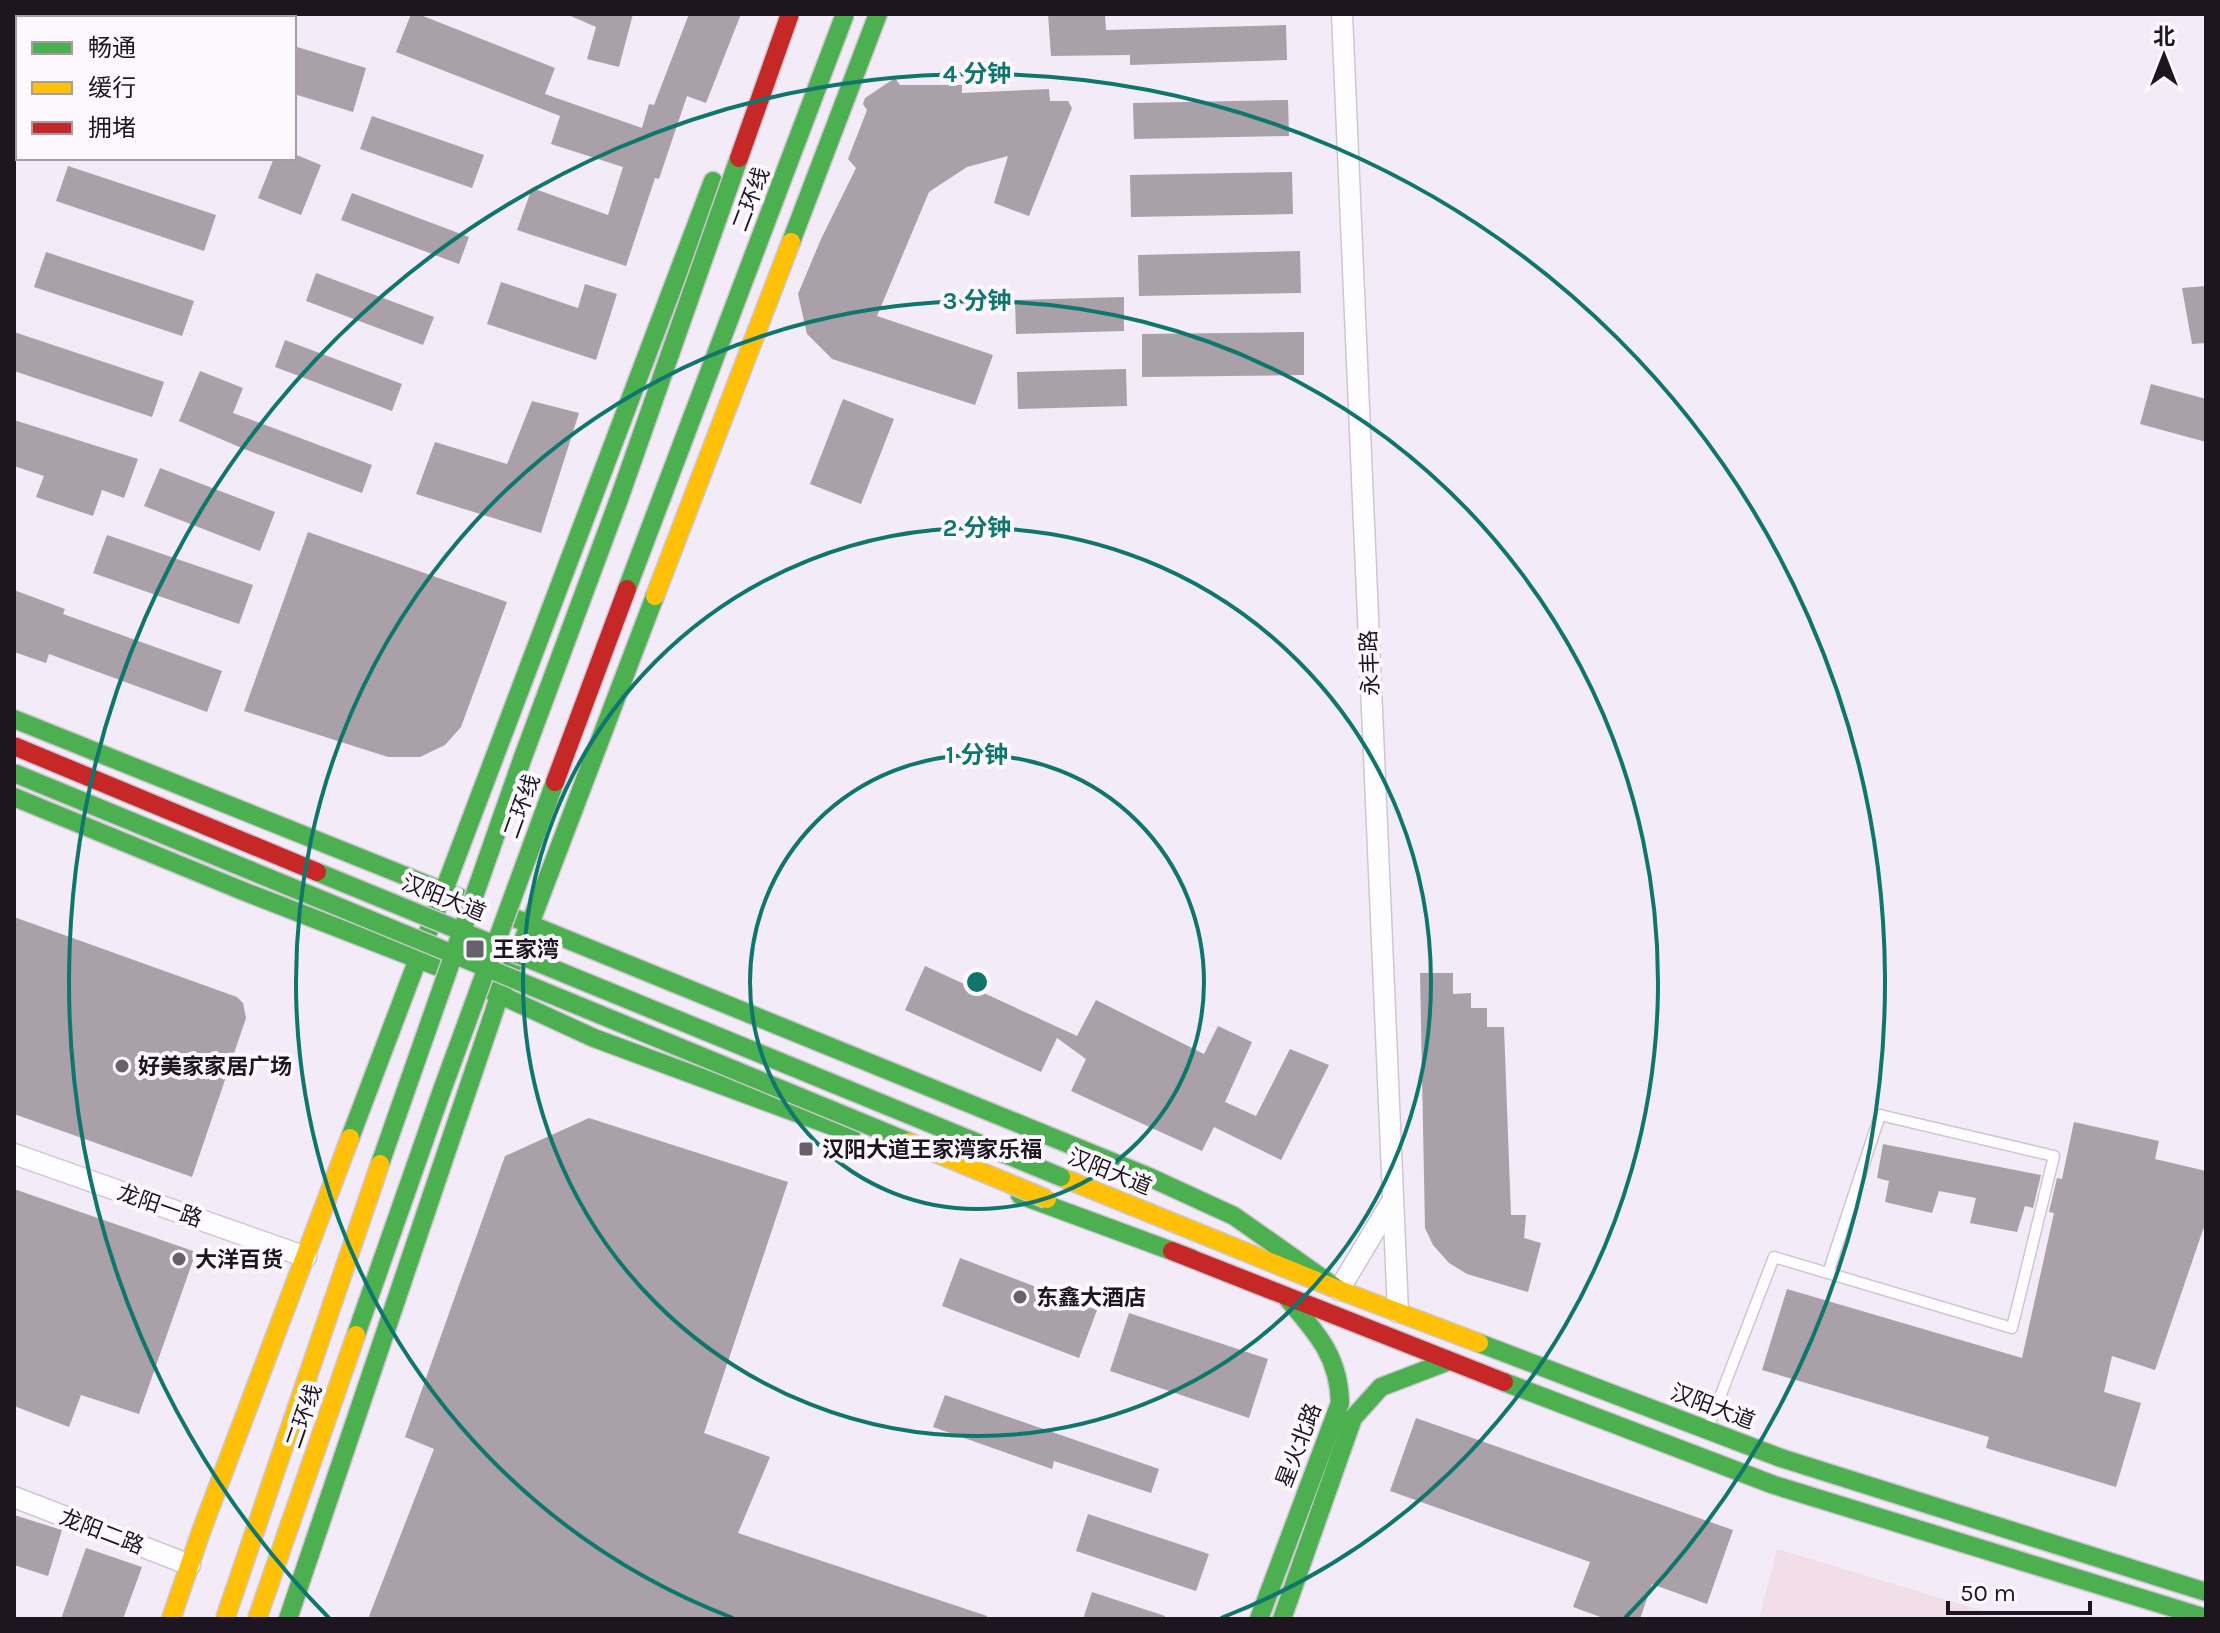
<svg xmlns="http://www.w3.org/2000/svg" width="2220" height="1633" viewBox="0 0 2220 1633" font-family="Karla,'Noto Sans SC',sans-serif">
<rect width="100%" height="100%" fill="#f4ebf8"/>
<!-- commercial -->
<path fill="#f1dee7" d="M1777 1549 2010 1619H1759Z"/>
<!-- building -->
<g fill="#a9a0a8">
<path d="M411 14H418L555 68 545 94 642 128 649 104 654 105 689 14H741L706 103 687 96 659 179 655 178 626 266 517 230 532 188 608 215 623 167 551 144 560 116 396 52Z"/>
<path d="M566 14H633L619 67 587 59 596 27Z"/>
<path d="M1048 14H1105L1106 30 1286 25 1287 60 1130 65V55L1051 56Z"/>
<path d="M294 46 366 68 353 112 294 94Z"/>
<path d="M895 78 900 85H962V93L1049 89 1050 101H1068L1072 108 1029 216 994 203 1008 156 967 167 929 192 877 316 993 355 975 405 832 359 807 334 798 294 821 239 856 168 848 159 867 110 863 104 865 98Z"/>
<path d="M1288 100 1289 136 1134 139 1133 103Z"/>
<path d="M372 116 484 155 472 188 360 149Z"/>
<path d="M294 154 321 165 301 215 258 198 274 158H294Z"/>
<path d="M68 166 216 215 204 251 56 201Z"/>
<path d="M1292 172 1293 214 1131 217 1130 175Z"/>
<path d="M352 193 469 237 459 264 341 220Z"/>
<path d="M1300 251 1301 293 1139 296 1138 255Z"/>
<path d="M46 252 194 301 182 336 34 287Z"/>
<path d="M316 273 434 317 423 345 306 301Z"/>
<path d="M501 282 578 308 585 284 617 294 596 360 487 324Z"/>
<path d="M2206 286V343L2192 344 2182 288Z"/>
<path d="M1124 297V331L1016 334 1015 300Z"/>
<path d="M14 332 164 382 152 417 14 371Z"/>
<path d="M1304 332V375L1142 377V334Z"/>
<path d="M285 340 402 384 392 411 275 367Z"/>
<path d="M1126 369 1127 406 1018 409 1017 372Z"/>
<path d="M200 371 243 388 233 413 372 465 362 493 244 449 179 421Z"/>
<path d="M2151 384 2206 399V442L2140 424Z"/>
<path d="M843 399 894 419 861 504 810 484Z"/>
<path d="M532 401 579 413 541 533 416 494 435 442 507 464Z"/>
<path d="M14 420 138 459 124 498 102 490 93 516 36 497 44 476 14 466Z"/>
<path d="M160 468 275 512 260 551 144 506Z"/>
<path d="M308 532 507 602 461 727 445 745 420 757H388L244 711Z"/>
<path d="M107 535 253 585 239 624 93 573Z"/>
<path d="M14 590 65 609 63 614 222 671 207 712 49 654 46 663 14 652Z"/>
<path d="M14 917 237 997 243 1003 246 1018 192 1177 14 1114Z"/>
<path d="M925 966 1077 1036 1096 1000 1204 1054 1218 1026 1252 1042 1225 1102 1256 1116 1290 1049 1329 1065 1281 1160 1214 1127 1202 1151 1071 1091 1086 1059 1057 1038 1041 1072 905 1010Z"/>
<path d="M1420 973H1453V994L1471 993V1008H1487V1027H1504L1511 1215H1526L1524 1238 1541 1243 1528 1292 1467 1274 1449 1263 1433 1245 1425 1228Z"/>
<path d="M589 1118 788 1182 704 1433 770 1457 738 1533 987 1616 986 1619H368L434 1449 405 1437 505 1156Z"/>
<path d="M2074 1122 2159 1141 2155 1159 2206 1171V1221L2155 1370 2112 1356 2104 1392 2141 1403 2116 1487 1986 1448 1989 1437 1762 1370 1787 1289 2022 1358 2054 1213 2049 1212 2057 1178 2062 1179Z"/>
<path d="M1883 1144 2041 1175 2033 1208 2025 1206 2017 1232 1970 1223 1976 1198 1939 1191 1932 1213 1885 1202 1889 1181 1877 1178Z"/>
<path d="M14 1189 196 1252 139 1414 81 1395 69 1427 14 1406Z"/>
<path d="M960 1258 1097 1310 1079 1358 942 1306Z"/>
<path d="M1129 1313 1268 1359 1249 1418 1110 1371Z"/>
<path d="M945 1395 1159 1469 1151 1493 1054 1461 1052 1469 933 1427Z"/>
<path d="M1416 1418 1733 1530 1707 1604 1652 1584 1640 1619H1606L1573 1607 1590 1562 1390 1491Z"/>
<path d="M1088 1514 1209 1554 1196 1591 1076 1551Z"/>
<path d="M14 1515 62 1530 48 1576 14 1565Z"/>
<path d="M86 1548 142 1567 123 1619H61Z"/>
<path d="M1092 1592 1165 1616 1164 1619H1083Z"/>
</g>
<g fill="none" stroke-linecap="round" stroke-linejoin="round">
<defs>
<path id="lane" d="M1708 1428 1774 1257 2012 1328 2054 1156 1880 1115 1828 1273"/>
<g id="street">
<path d="M1342 14 1398 1312"/>
<path d="M14 1154 306 1257"/>
<path d="M1339 1290 1391 1203"/>
<path d="M14 1497 190 1565"/>
</g>
<g id="fast">
<path d="M791 242 878 14"/>
<path d="M14 719 463 899"/>
<path d="M14 797 243 891 436 966"/>
<path d="M512 917 1147 1176 1234 1216 1339 1290"/>
<path d="M483 987 594 1038 851 1133"/>
<path d="M350 1138 713 181"/>
<path d="M1020 1195 1191 1258"/>
<path d="M1479 1343 1781 1458 2206 1592"/>
<path d="M1504 1382 1774 1485 2206 1618"/>
<path d="M288 1619 500 994 530 924 655 596"/>
<path d="M1259 1619 1340 1403C1339 1356 1316 1332 1287 1298"/>
<path d="M1282 1619 1353 1418 1381 1387 1449 1361"/>
</g>
<g id="slow">
<path d="M655 596 791 242"/>
<path d="M1061 1177 1339 1290 1479 1343"/>
<path d="M171 1619 202 1529 350 1138"/>
</g>
<path id="jam" d="M1172 1251 1504 1382"/>
</defs>
<!-- lane casing -->
<use href="#lane" stroke="#cec7d2" stroke-width="13"/>
<!-- street casing -->
<use href="#street" stroke="#cec7d2" stroke-width="23"/>
<!-- fast casing -->
<use href="#fast" stroke="#cec7d2" stroke-width="21"/>
<!-- slow casing -->
<use href="#slow" stroke="#cec7d2" stroke-width="21"/>
<!-- jam casing -->
<use href="#jam" stroke="#cec7d2" stroke-width="21"/>
<!-- lane -->
<use href="#lane" stroke="#fdfcfe" stroke-width="10"/>
<!-- street -->
<use href="#street" stroke="#fdfcfe" stroke-width="20"/>
<!-- fast -->
<use href="#fast" stroke="#4caf50" stroke-width="18"/>
<!-- slow -->
<use href="#slow" stroke="#ffc107" stroke-width="18"/>
<!-- jam -->
<use href="#jam" stroke="#c62828" stroke-width="18"/>
<defs>
<g id="fast-bridge">
<path d="M627 589 845 14"/>
<path d="M14 773 909 1142"/>
<path d="M317 872 1061 1177"/>
<path d="M380 1164 523 757 619 499 739 158"/>
<path d="M356 1335 441 1093 555 782"/>
</g>
<g id="slow-bridge">
<path d="M909 1142 1047 1199"/>
<path d="M225 1619 380 1164"/>
<path d="M257 1619 356 1335"/>
</g>
<g id="jam-bridge">
<path d="M739 158 790 14"/>
<path d="M14 746 317 872"/>
<path d="M555 782 627 589"/>
</g>
</defs>
<!-- fast-bridge casing -->
<use href="#fast-bridge" stroke="#cec7d2" stroke-width="21" stroke-linecap="butt"/>
<!-- slow-bridge casing -->
<use href="#slow-bridge" stroke="#cec7d2" stroke-width="21" stroke-linecap="butt"/>
<!-- jam-bridge casing -->
<use href="#jam-bridge" stroke="#cec7d2" stroke-width="21" stroke-linecap="butt"/>
<!-- fast-bridge -->
<use href="#fast-bridge" stroke="#4caf50" stroke-width="18"/>
<!-- slow-bridge -->
<use href="#slow-bridge" stroke="#ffc107" stroke-width="18"/>
<!-- jam-bridge -->
<use href="#jam-bridge" stroke="#c62828" stroke-width="18"/>
</g>
<!-- distance rings -->
<g fill="none" stroke="#0f766e" stroke-width="4">
<circle cx="977" cy="982" r="227"/>
<circle cx="977" cy="982" r="454"/>
<path d="M733 1618A681 681 0 1 1 1221 1618"/>
<path d="M329 1618A908 908 0 1 1 1625 1618"/>
</g>
<!-- markers -->
<g fill="#68616c" stroke="#fcf8fe" stroke-width="3">
<rect x="465" y="939" width="20" height="20" rx="4"/>
<circle cx="122" cy="1066" r="8"/>
<rect x="798" y="1141" width="16" height="16" rx="4"/>
<circle cx="179" cy="1259" r="8"/>
<circle cx="1020" cy="1297" r="8"/>
</g>
<g text-anchor="middle" stroke-width="8" stroke-linejoin="round" paint-order="stroke">
<!-- street labels -->
<g font-size="22" fill="#1d1621" stroke="#fcf8fe">
<text transform="translate(750 199) rotate(-69)" y="8">二环线</text>
<text transform="translate(1369 663) rotate(-92)" y="8">永丰路</text>
<text transform="translate(521 806) rotate(-70)" y="8">二环线</text>
<text transform="translate(444 897) rotate(22)" y="8">汉阳大道</text>
<text transform="translate(1110 1171) rotate(22)" y="8">汉阳大道</text>
<text transform="translate(160 1205) rotate(19)" y="8">龙阳一路</text>
<text transform="translate(1713 1406) rotate(21)" y="8">汉阳大道</text>
<text transform="translate(303 1416) rotate(-71)" y="8">二环线</text>
<text transform="translate(1298 1445) rotate(-69)" y="8">星火北路</text>
<text transform="translate(102 1531) rotate(21)" y="8">龙阳二路</text>
</g>
<!-- poi labels -->
<g font-size="22" font-weight="bold" fill="#1d1621" stroke="#fcf8fe" text-anchor="start">
<text x="493" y="957">王家湾</text>
<text x="138" y="1074">好美家家居广场</text>
<text x="822" y="1157">汉阳大道王家湾家乐福</text>
<text x="195" y="1267">大洋百货</text>
<text x="1036" y="1305">东鑫大酒店</text>
</g>
</g>
<circle cx="977" cy="982" r="12" fill="#0f766e" stroke="#fcf8fe" stroke-width="4"/>
<g font-size="24" text-anchor="middle" font-weight="bold" fill="#0f766e" stroke="#fcf8fe" stroke-width="8" stroke-linejoin="round" paint-order="stroke">
<text x="977" y="82">4 分钟</text>
<text x="977" y="309">3 分钟</text>
<text x="977" y="536">2 分钟</text>
<text x="977" y="763">1 分钟</text>
</g>
<!-- border -->
<rect width="2220" height="1633" fill="none" stroke="#1d1621" stroke-width="32"/>
<!-- legend -->
<rect x="16" y="16" width="280" height="144" fill="#fcf8fe" stroke="#a39ea6" stroke-width="2"/>
<rect x="32" y="42" width="40" height="12" fill="#4caf50" stroke="#a39ea6" stroke-width="2"/>
<text x="88" y="56" font-size="24" fill="#1d1621">畅通</text>
<rect x="32" y="82" width="40" height="12" fill="#ffc107" stroke="#a39ea6" stroke-width="2"/>
<text x="88" y="96" font-size="24" fill="#1d1621">缓行</text>
<rect x="32" y="122" width="40" height="12" fill="#c62828" stroke="#a39ea6" stroke-width="2"/>
<text x="88" y="136" font-size="24" fill="#1d1621">拥堵</text>
<!-- north arrow -->
<g transform="translate(2164 56)" stroke="#fcf8fe" stroke-width="6" paint-order="stroke">
<path d="M0-6L14 30L0 20L-14 30Z" fill="#1d1621"/>
<text y="-12" font-size="22" font-weight="bold" text-anchor="middle" fill="#1d1621">北</text>
</g>
<!-- scale -->
<path d="M1948 1601v12h142v-12" fill="none" stroke="#1d1621" stroke-width="4"/>
<text x="1960" y="1601" font-size="24" fill="#1d1621" stroke="#fcf8fe" stroke-width="6" paint-order="stroke">50 m</text>
</svg>
